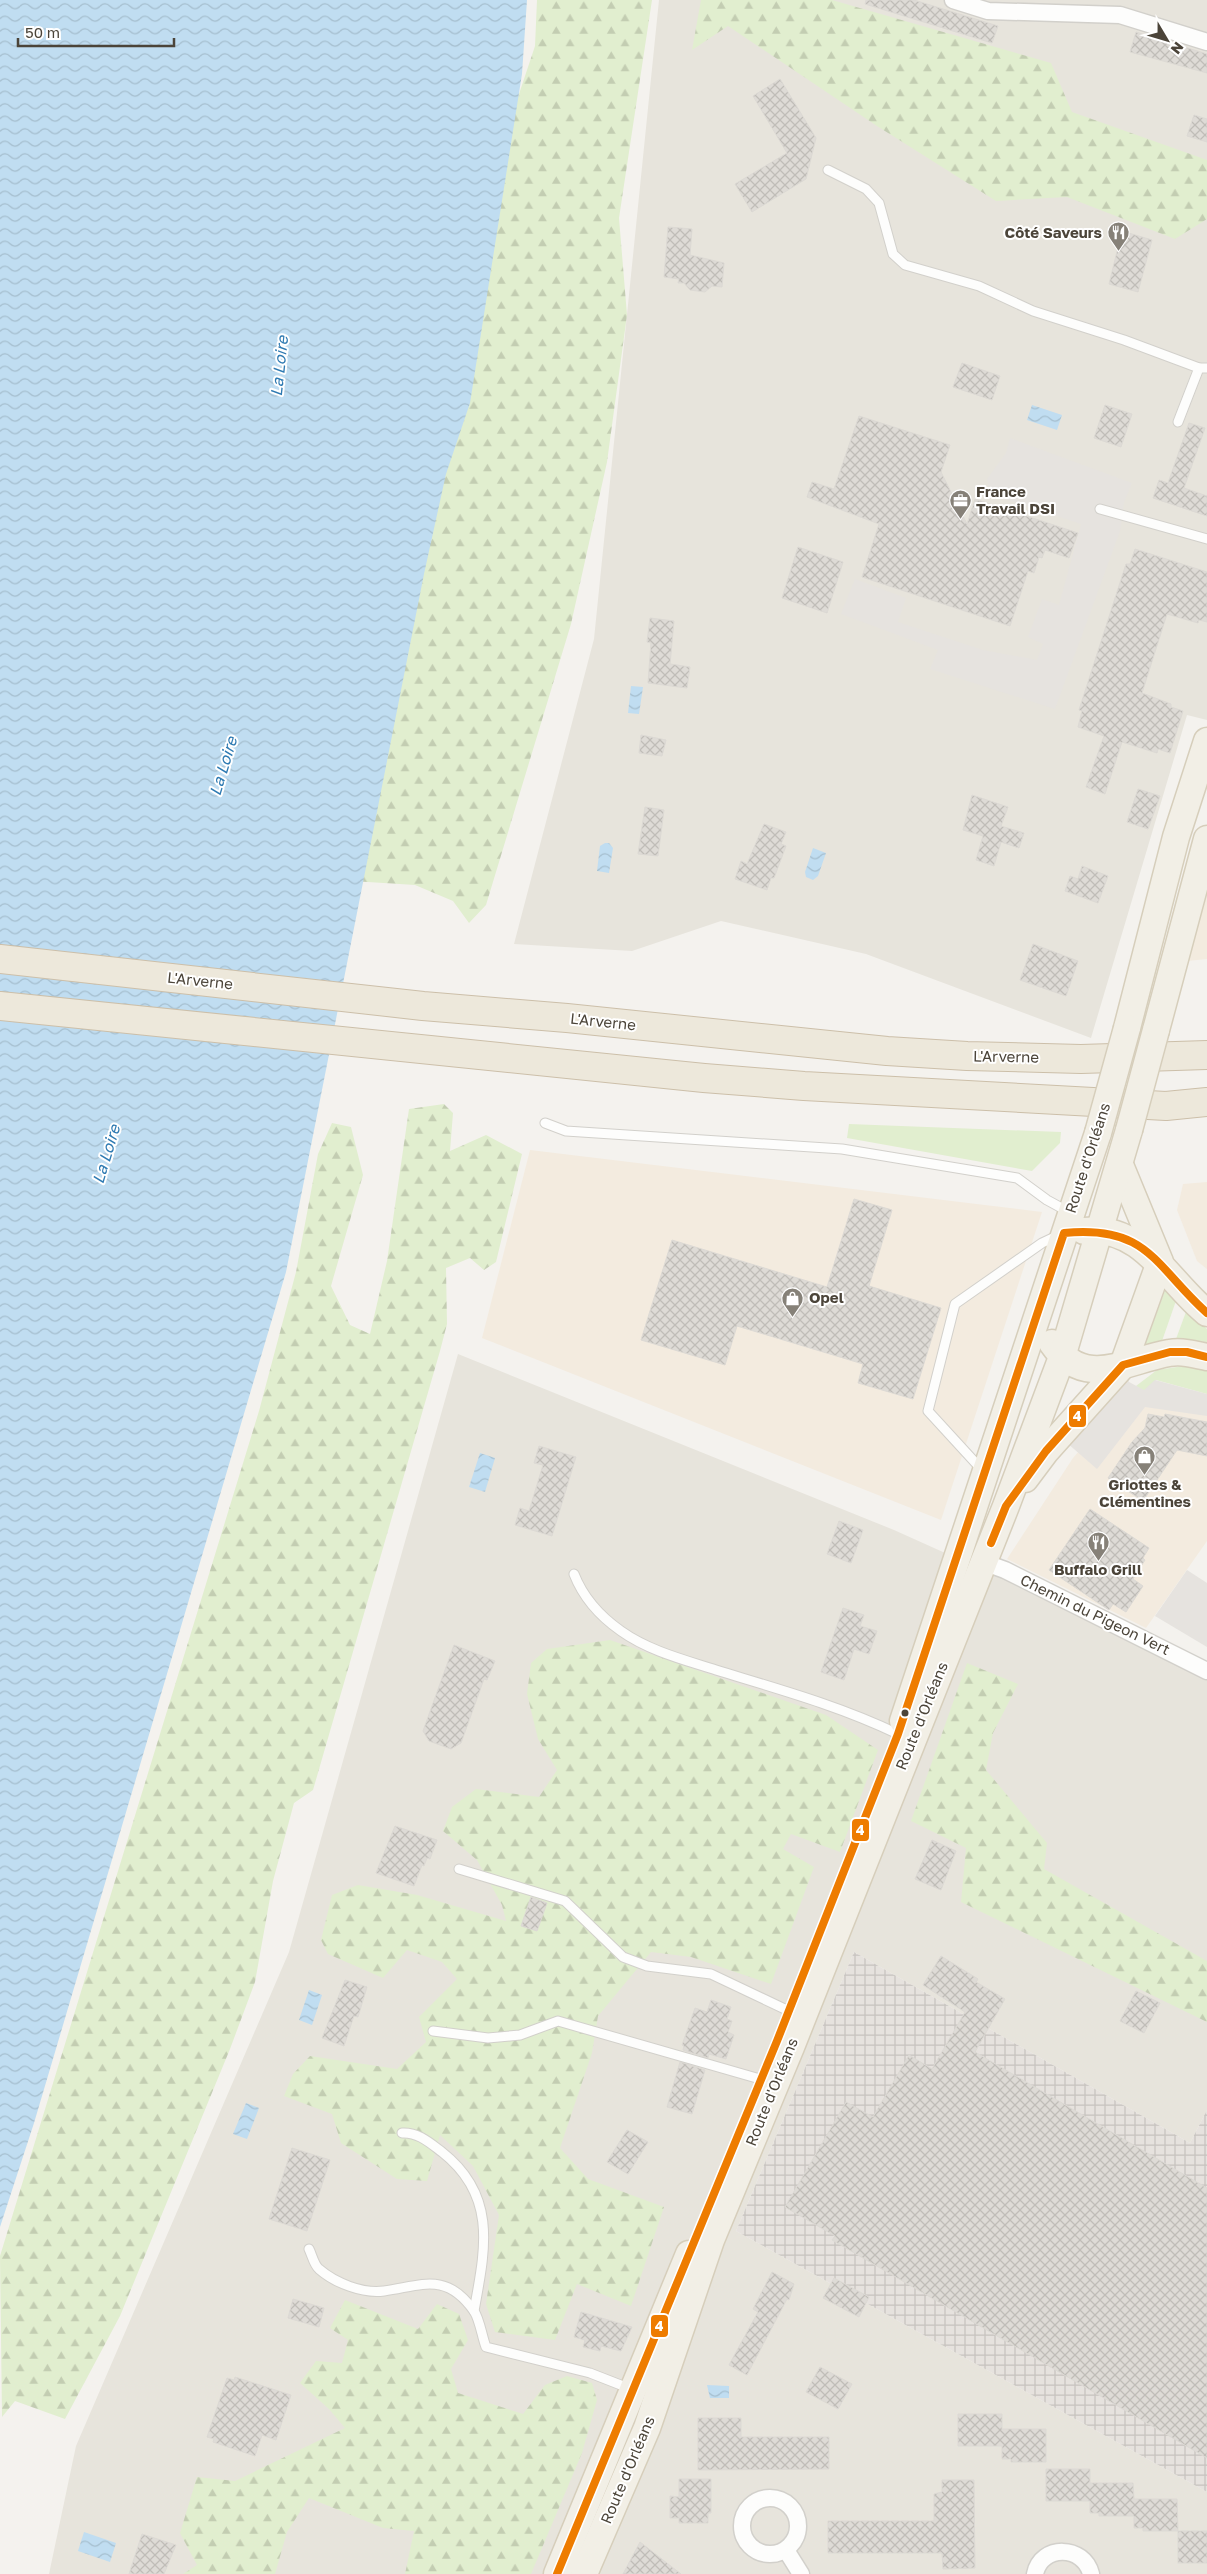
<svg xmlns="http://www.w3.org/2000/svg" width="1207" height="2574" viewBox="0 0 1207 2574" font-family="'Golos Text',sans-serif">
<defs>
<pattern id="industrial-grid" width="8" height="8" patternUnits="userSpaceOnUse" patternTransform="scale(1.25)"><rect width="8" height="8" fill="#e6e2de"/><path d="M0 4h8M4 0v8" fill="none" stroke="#c7c3bf"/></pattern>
<pattern id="forest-firs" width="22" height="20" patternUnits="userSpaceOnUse" patternTransform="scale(1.25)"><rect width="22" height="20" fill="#e1eecf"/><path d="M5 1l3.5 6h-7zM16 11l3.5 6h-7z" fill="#c3cdb2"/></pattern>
<pattern id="water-waves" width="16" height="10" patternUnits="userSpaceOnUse" patternTransform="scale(1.25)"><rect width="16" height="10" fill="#c0ddf1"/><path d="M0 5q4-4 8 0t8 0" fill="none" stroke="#a6bfcf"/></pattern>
<pattern id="building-cross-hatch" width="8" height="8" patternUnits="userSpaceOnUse" patternTransform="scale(1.25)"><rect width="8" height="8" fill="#dedbd6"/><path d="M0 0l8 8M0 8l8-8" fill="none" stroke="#c0bdb8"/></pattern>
</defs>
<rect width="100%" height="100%" fill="#f4f2ee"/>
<!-- residential -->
<g fill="#e7e4dc">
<path d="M659 0H1207V720L1187 715 1091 1038 866 954 721 921 632 951 514 944 594 639Z"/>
<path d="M458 1354 894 1530 1092 1619 1207 1676V2110L1190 2143 854 1952 736 2231 1207 2492V2574H49L76 2446 289 1952Z"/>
</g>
<!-- commercial -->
<g fill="#f3ebdf">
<path d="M1207 895V959L1187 961Z"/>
<path d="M530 1150 1042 1212 941 1520 482 1338Z"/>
<path d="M1207 1182V1269L1197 1261 1177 1210 1183 1184Z"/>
<path d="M1135 1387 1145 1392 1207 1396V1541L1146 1628 1007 1559 1073 1458Z"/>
</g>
<!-- industrial -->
<path fill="url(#industrial-grid)" d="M854 1952 1190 2143 1207 2110V2492L736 2231Z"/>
<!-- green -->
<g fill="#e1eecf">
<path d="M849 1124 1061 1132 1060 1143 1032 1171 847 1138Z"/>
<path d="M1166 1288 1177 1298 1162 1341 1147 1347 1145 1345Z"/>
<path d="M1187 1309 1207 1329V1342L1176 1339Z"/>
<path d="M1190 1365 1207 1368V1394L1156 1380 1144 1391 1136 1386 1157 1370Z"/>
</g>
<!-- forest -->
<g fill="url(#forest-firs)">
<path d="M537 0H652L619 218 627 315 607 462 571 624 486 905 469 923 453 901 415 885 352 881 497 160 535 46Z"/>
<path d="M701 0H832L1051 63 1072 112 1207 160V219L1175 239 1067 197 996 201 877 126 728 26 692 50Z"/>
<path d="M444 1104 453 1113 450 1151 486 1135 522 1154 496 1262 484 1270 470 1258 446 1268 447 1324 440 1351 313 1790 294 1803 273 1881 255 1982 230 2049 120 2316 65 2419 15 2401 2 2417 0 2256 259 1411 296 1272 318 1154 332 1123 351 1127 363 1175 331 1286 350 1325 370 1334 387 1261 409 1109Z"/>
<path d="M610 1640 826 1715 878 1750 840 1852 791 1834 783 1849 814 1867 771 1984 691 1957 651 1952 598 2016 592 2053 560 2148 588 2179 664 2207 631 2306 577 2284 555 2340 495 2332 486 2304 499 2215 473 2166 440 2135 427 2181 397 2179 341 2143 332 2114 284 2096 293 2074 310 2056 397 2069 426 2042 419 2017 457 1979 442 1962 407 1950 383 1978 328 1954 321 1940 332 1895 358 1885 417 1895 506 1921 502 1905 477 1860 443 1831 452 1807 476 1789 539 1797 557 1770 538 1739 527 1694 531 1663 547 1649Z"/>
<path d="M967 1663 1018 1684 993 1733 986 1770 1047 1843 1044 1869 1207 1961V2022L961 1902 966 1848 911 1821Z"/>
<path d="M345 2300 418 2329 437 2304 459 2314 468 2340 451 2369 458 2393 523 2414 545 2385 567 2376 592 2383 597 2400 582 2453 531 2574H405L414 2531 383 2528 309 2498 287 2532 275 2574H183L197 2565 180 2533 197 2477 235 2481 345 2428 329 2409 300 2383 316 2361 342 2363 348 2340 330 2328Z"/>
</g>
<!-- parking -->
<g fill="#e6e3df">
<path d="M1010 438 1132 483 1124 502 1120 531 1055 709 930 669 938 650 841 614 855 579 906 598 898 622 983 650 1037 660 1043 644 1028 637 1042 599 1059 605 1081 524 990 494 987 479 1006 453Z"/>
<path d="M1123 1365 1129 1382 1144 1390 1155 1380 1207 1394V1416L1145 1407 1097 1469 1059 1436Z"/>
<path d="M1187 1570 1207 1583V1647L1155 1616Z"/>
</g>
<!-- water -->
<g fill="url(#water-waves)">
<path d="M0 0H527L522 74 470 403 446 474 424 574 286 1272 34 2123 0 2227Z"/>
<path d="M1032 405 1062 415 1057 430 1027 420Z"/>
<path d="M631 686 643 687 639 714 628 713Z"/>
<path d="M605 843H609L613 848 609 873 597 871 600 846Z"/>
<path d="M813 848 826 853 818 876 813 880 806 877 805 872Z"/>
<path d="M480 1453 495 1458 485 1492 469 1487Z"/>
<path d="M309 1990 322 1995 312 2025 299 2020Z"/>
<path d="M246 2103 259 2108 247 2139 233 2134Z"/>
<path d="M707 2385 729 2386V2398H710Z"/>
<path d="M84 2532 116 2543 110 2562 78 2551Z"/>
</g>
<!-- building -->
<g fill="url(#building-cross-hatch)" stroke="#dcd9d4">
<path d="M866 0H914L998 26 992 43 865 4Z"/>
<path d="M1136 32 1207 54V73L1130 52Z"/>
<path d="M780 79 816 138 806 179 752 212 735 184 787 153 753 96Z"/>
<path d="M1194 115 1207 119V142L1187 136Z"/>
<path d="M668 227 692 229 690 255 724 263 722 287 712 286 705 292 690 290 684 283H678L679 279 664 277Z"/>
<path d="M1122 231 1152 240 1138 292 1109 284Z"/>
<path d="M962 363 1000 376 992 400 953 387Z"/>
<path d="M1105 405 1132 414 1121 447 1094 438Z"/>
<path d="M859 416 950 445 941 472 967 524 975 499 1078 533 1069 558 1045 550 1042 558 1039 557 1034 573 1028 571 1010 626 862 577 879 524 807 497 812 482 834 489Z"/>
<path d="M1189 423 1205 428 1184 488 1207 496V516L1153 498 1159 480 1168 483Z"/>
<path d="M798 547 843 562 827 613 782 598Z"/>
<path d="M1135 549 1207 572V622L1199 620 1198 623 1167 614 1142 693 1171 704V707L1183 711 1170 753 1158 749 1157 753 1122 742 1105 794 1086 787 1104 736 1078 727 1082 711 1079 710 1126 564H1130Z"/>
<path d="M650 618 674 621 670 664 690 667 687 688 648 683 651 643 647 642Z"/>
<path d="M641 735 666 740 662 756 639 753Z"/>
<path d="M1138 789 1160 796 1148 829 1127 822Z"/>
<path d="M972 795 1008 807 1001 826 1024 833 1019 848 1001 842 994 866 976 860 983 836 963 830Z"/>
<path d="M645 807 664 810 658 856 638 854Z"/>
<path d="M764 824 786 832 781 844 786 846 774 878H771L767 890 735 879 741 861 747 864Z"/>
<path d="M1082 866 1108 876 1098 903 1065 891 1070 876 1078 879Z"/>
<path d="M1033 944 1078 961 1066 996 1020 980Z"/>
<path d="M854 1199 892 1210 869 1286 941 1308 913 1399 858 1383 863 1364 737 1326 725 1365 641 1340 672 1240 827 1287Z"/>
<path d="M1148 1414 1164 1417 1165 1414 1207 1422V1456L1177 1450 1143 1501 1108 1478 1132 1442 1145 1428Z"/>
<path d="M539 1446 576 1457 552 1536 515 1525 520 1508 529 1511 543 1465 534 1463Z"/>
<path d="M1090 1509 1149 1548 1143 1558 1145 1560 1133 1579 1143 1586 1126 1612 1113 1604 1109 1610 1049 1570Z"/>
<path d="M839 1521 863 1530 851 1563 827 1554Z"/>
<path d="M843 1608 864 1615 860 1626 877 1631 869 1654 854 1649 844 1680 821 1672Z"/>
<path d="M454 1645 495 1661 487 1680 484 1679 461 1743 451 1749 429 1741 423 1731Z"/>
<path d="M395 1826 437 1840 430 1859 427 1858 424 1866 422 1865 414 1886 376 1873Z"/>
<path d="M932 1840 956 1851 941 1890 915 1879Z"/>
<path d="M531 1897 547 1903 537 1931 521 1926Z"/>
<path d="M941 1956 978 1979 976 1982 1005 1999 975 2052 1207 2188V2458L832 2240 835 2236 785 2207 846 2102 873 2117 909 2055 932 2069 965 2012 923 1985Z"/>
<path d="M345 1980 367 1987 358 2017 354 2016 344 2046 322 2038Z"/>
<path d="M1136 1991 1160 2003 1144 2033 1120 2021Z"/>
<path d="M711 2000 731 2007 727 2019 732 2021 728 2032 734 2035 726 2059 709 2054 708 2058 683 2050 684 2046 682 2045 695 2008 707 2012Z"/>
<path d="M680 2062 705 2070 692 2114 667 2107Z"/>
<path d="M627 2130 648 2142 628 2174 607 2162Z"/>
<path d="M292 2148 330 2160 307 2231 269 2219Z"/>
<path d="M772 2272 794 2284 789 2300 787 2299 747 2375 729 2365 758 2312 753 2309Z"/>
<path d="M834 2278 869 2297 859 2317 823 2298Z"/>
<path d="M293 2299 324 2308 319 2327 288 2318Z"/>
<path d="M581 2312 632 2327 621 2351 601 2346 600 2351 583 2347 585 2340 574 2337Z"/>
<path d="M820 2367 852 2384 838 2409 806 2392Z"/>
<path d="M235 2377 291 2395 276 2440 262 2435 255 2456 213 2442 214 2439 207 2437 227 2378 234 2380Z"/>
<path d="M958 2414H1002V2429H1046V2462H1011V2459H1002V2446H958Z"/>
<path d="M698 2418H741V2437H829V2469L698 2470Z"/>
<path d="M1046 2469H1090V2483H1133L1134 2499H1177L1178 2531H1143V2528H1134V2516H1099V2513H1090V2501H1046Z"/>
<path d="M679 2479H711V2513H708V2523H679V2518H670V2496L679 2497Z"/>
<path d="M942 2480H974L975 2568 943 2569 942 2553H828V2521H934V2494L942 2492Z"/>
<rect x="1178" y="2531" width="29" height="32"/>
<path d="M142 2534 176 2545 164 2574H129Z"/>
<path d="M640 2542 681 2574H623Z"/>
</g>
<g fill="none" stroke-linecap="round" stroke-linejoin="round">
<defs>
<g id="lane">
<path d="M828 170 866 189 879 203 893 254 905 265 979 286 1033 311 1124 340 1199 368H1207"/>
<path d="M1178 422 1199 368"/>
<path d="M1100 509 1207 539"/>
<path d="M545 1123 566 1131 842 1149 1017 1178 1047 1200 1069 1212"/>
<path d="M983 1471 928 1411 955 1304 1042 1243 1059 1235"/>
<path d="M574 1574C583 1597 601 1617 621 1631 649 1651 685 1660 716 1670 778 1689 840 1706 898 1734"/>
<path d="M459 1869 565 1901 623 1957 647 1966 711 1974 789 2011"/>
<path d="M433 2031 488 2038 520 2035 558 2021 760 2079"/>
<path d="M402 2133C418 2132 430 2143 442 2152 498 2196 485 2250 474 2311"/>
<path d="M309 2249C312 2255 314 2265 319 2269 335 2283 363 2294 384 2291 421 2286 446 2271 474 2311 480 2320 482 2337 486 2347L590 2373 631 2389"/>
</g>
<g id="street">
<path d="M953 0 988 11 1120 15 1207 42"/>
<path d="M983 1562 1005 1570 1207 1671"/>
<circle cx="770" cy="2526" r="28"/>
<path d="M786 2550 801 2574"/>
<path d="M1035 2574C1041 2544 1084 2545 1091 2574"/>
</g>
<g id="primary">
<path d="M1127 1028 1176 837 1207 741"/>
<path d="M1156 1030 1207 839"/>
<path d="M1084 1231C1143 1224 1169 1283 1207 1313"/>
<path d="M1052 1343C1084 1390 1125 1361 1169 1353 1182 1351 1194 1354 1207 1357"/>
<path d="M1025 1479 1046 1451 1123 1365 1160 1262 1120 1165"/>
<path d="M903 1721 1098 1133"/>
<path d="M557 2574 689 2254"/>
<path d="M584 2574 647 2428 711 2240 791 2047 1006 1506 1062 1357 1129 1130"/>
</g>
<g id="highway">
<path d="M0 959 423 1006 567 1018 887 1051 967 1056 1081 1059 1207 1055"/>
<path d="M0 1006 704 1078 804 1086 1166 1106 1207 1102"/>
</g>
</defs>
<!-- lane casing -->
<use href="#lane" stroke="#d2d0cb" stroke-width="11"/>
<!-- street casing -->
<use href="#street" stroke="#d2d0cb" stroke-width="19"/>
<!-- primary casing -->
<use href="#primary" stroke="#d6cebb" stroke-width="29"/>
<!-- highway casing -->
<use href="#highway" stroke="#ccbfa9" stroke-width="30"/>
<!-- lane -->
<use href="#lane" stroke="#fdfdfc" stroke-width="9"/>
<!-- street -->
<use href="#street" stroke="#fdfdfc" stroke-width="16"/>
<!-- primary -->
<use href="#primary" stroke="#f2efe6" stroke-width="26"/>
<!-- highway -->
<use href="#highway" stroke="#ede8db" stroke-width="28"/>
<defs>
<g id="primary-bridge">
<path d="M1129 1130 1156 1030"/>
<path d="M1098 1133 1127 1028"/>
</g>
</defs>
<!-- primary-bridge casing -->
<use href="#primary-bridge" stroke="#d6cebb" stroke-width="29" stroke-linecap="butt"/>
<!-- primary-bridge -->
<use href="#primary-bridge" stroke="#f2efe6" stroke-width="26"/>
<defs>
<g id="bus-1">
<path d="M991 1543 1006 1506 1046 1451 1123 1365 1170 1352H1187L1207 1357"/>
<path d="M557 2574 777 2041 898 1734 1064 1233C1148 1225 1154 1265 1207 1313"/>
</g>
</defs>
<!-- bus-1 casing -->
<use href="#bus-1" stroke="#fff" stroke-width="11"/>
<!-- bus-1 -->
<use href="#bus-1" stroke="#ee7c00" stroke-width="8"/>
</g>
<!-- icons -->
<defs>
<symbol id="restaurant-pin" viewBox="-11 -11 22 30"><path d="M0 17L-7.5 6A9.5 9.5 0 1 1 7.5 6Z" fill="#868178" stroke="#fff"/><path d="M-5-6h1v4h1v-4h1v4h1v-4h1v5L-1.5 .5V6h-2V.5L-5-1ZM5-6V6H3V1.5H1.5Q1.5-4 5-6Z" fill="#fff"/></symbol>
<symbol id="office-pin" viewBox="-11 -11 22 30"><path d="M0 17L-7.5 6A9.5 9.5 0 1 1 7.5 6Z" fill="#868178" stroke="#fff"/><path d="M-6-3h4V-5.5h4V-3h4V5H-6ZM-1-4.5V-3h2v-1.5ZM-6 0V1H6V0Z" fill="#fff"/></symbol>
<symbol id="shop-pin" viewBox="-11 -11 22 30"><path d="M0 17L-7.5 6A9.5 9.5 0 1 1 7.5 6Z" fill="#868178" stroke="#fff"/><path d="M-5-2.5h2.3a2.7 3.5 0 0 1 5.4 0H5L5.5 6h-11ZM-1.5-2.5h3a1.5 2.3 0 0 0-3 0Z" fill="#fff"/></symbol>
</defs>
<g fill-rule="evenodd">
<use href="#restaurant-pin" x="1106" y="220" width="25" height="34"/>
<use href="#office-pin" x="948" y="488" width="25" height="34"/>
<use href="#shop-pin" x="780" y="1286" width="25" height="34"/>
<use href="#shop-pin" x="1132" y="1444" width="25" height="34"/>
<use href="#restaurant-pin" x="1086" y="1530" width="25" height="34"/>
</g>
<!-- markers -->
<circle fill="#4b4439" stroke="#fff" stroke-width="2" cx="905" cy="1713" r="4.5"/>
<g text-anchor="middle" stroke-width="4" stroke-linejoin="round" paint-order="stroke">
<!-- poi labels -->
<g font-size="15" font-weight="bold" fill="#4b4439" stroke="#fff" text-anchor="start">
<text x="1102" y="238" text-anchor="end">Côté Saveurs</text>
<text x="976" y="497">France<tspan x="976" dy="17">Travail DSI</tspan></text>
<text x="809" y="1303">Opel</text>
<text x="1145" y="1490" text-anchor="middle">Griottes &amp;<tspan x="1145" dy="17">Clémentines</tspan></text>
<text x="1098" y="1575" text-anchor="middle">Buffalo Grill</text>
</g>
<!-- street labels -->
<g font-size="15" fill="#4b4439" stroke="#fff">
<text transform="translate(200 981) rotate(6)" y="5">L'Arverne</text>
<text transform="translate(603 1022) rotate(6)" y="5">L'Arverne</text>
<text transform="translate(1006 1057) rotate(1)" y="5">L'Arverne</text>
<text transform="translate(1088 1158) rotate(-72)" y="5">Route d'Orléans</text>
<text transform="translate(1095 1615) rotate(26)" y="5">Chemin du Pigeon Vert</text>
<text transform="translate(922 1716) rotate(-68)" y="5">Route d'Orléans</text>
<text transform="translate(772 2092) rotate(-68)" y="5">Route d'Orléans</text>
<text transform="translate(628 2470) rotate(-67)" y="5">Route d'Orléans</text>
</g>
<!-- water labels -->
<g font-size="16" font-style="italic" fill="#2e7ab2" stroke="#fff">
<text transform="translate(279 366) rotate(-84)" y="6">La Loire</text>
<text transform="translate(223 766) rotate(-73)" y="6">La Loire</text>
<text transform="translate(106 1154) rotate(-73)" y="6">La Loire</text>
</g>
</g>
<g stroke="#fff" stroke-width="2">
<rect x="1068" y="1404" width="19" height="24" rx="5" fill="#ee7c00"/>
<rect x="851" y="1818" width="19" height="24" rx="5" fill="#ee7c00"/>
<rect x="650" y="2314" width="19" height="24" rx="5" fill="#ee7c00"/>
</g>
<g font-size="14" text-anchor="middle" font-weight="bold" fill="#fff">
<text x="1077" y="1421">4</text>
<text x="860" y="1835">4</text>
<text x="659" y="2331">4</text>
</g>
<!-- north arrow -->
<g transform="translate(1167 40) rotate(128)" stroke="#ffffff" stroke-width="4" paint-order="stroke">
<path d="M0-4L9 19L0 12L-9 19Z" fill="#4b4439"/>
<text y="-8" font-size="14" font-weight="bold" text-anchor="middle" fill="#4b4439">N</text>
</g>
<!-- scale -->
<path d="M18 38v8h156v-8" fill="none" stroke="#4b4439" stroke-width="2.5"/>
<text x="25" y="38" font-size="15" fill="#4b4439" stroke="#ffffff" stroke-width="4" paint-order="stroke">50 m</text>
</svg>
